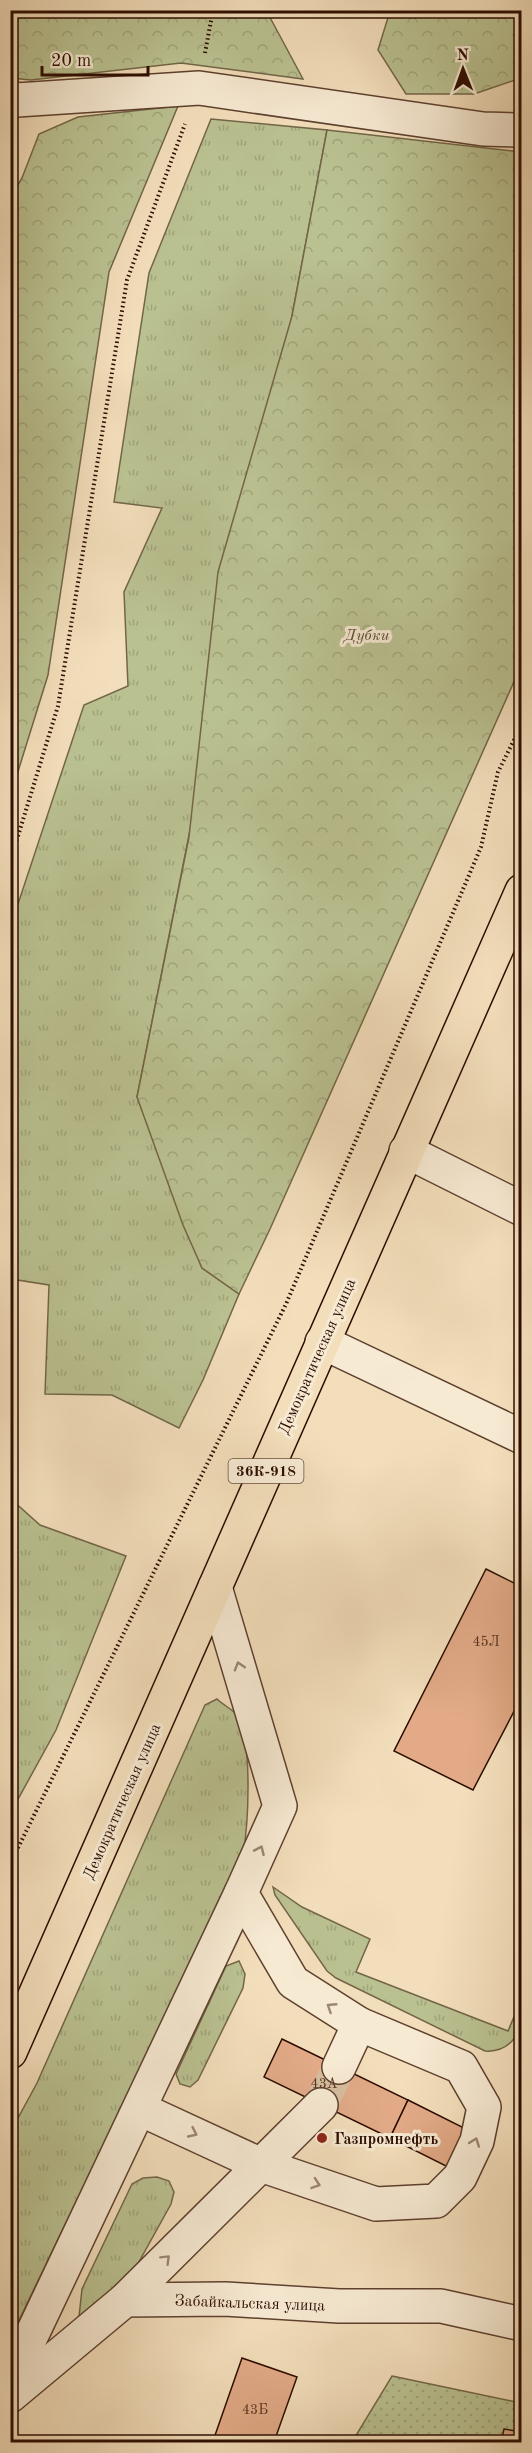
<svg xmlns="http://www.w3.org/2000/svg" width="532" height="2453" viewBox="0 0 532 2453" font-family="'Old Standard TT',serif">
<defs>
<pattern id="grass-tufts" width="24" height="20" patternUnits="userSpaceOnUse" patternTransform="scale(1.5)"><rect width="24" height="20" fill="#bac191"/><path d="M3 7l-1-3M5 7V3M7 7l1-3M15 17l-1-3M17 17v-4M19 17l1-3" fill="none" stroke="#a0a57b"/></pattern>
<pattern id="forest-crowns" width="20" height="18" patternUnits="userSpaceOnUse" patternTransform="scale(1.5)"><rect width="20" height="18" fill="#bac191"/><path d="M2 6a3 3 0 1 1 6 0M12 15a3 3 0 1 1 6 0" fill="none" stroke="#a0a57b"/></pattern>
<pattern id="garden-dots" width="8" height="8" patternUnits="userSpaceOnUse" patternTransform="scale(1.5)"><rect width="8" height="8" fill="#bac191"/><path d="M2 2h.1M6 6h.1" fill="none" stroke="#a0a57b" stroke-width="1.8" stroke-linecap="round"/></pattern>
</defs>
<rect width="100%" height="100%" fill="#f3debb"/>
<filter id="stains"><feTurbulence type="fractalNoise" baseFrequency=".00333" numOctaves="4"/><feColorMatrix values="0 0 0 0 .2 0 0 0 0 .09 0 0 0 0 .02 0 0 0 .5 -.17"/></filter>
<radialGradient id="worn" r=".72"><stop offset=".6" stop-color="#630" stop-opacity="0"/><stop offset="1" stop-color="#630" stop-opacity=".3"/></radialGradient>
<!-- grass -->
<g fill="url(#grass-tufts)" stroke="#736648" stroke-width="1.5">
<path d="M211 119 327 130 292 316 137 1097 202 1268 239 1294 203 1380 179 1428 112 1395 45 1394 49 1285 11 1279V925L84 705 128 686 124 592 162 508 114 502 149 273Z"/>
<path d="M11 1499 40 1525 126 1556 56 1730 11 1812Z"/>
<path d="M217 1699C222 1704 230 1708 235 1713 254 1735 248 1826 243 1855L11 2337V2131L37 2083 205 1705Z"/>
<path d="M273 1887 302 1907 370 1939 356 1972 508 2031 520 2003C528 2028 511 2053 485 2051L336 1978 327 1971 275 1895Z"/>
<path d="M239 1961 245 1974 243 1988 198 2080 190 2087 180 2084 176 2074 226 1966Z"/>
<path d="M157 2177 169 2181 174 2192 171 2204 114 2307 78 2326 82 2289 132 2184 143 2178Z"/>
</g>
<!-- forest -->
<g fill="url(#forest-crowns)" stroke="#736648" stroke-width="1.5">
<path d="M266 10 303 79 181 63 31 80 11 78V11Z"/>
<path d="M390 11H521V78L474 94H406L378 50Z"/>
<path d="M178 106 109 272 48 675 11 794V197L22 178 39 134 78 117Z"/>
<path d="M327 130 521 152V666L270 1229 239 1294 202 1268 183 1225 137 1097 189 837 218 572 292 316Z"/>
</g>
<!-- garden -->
<path fill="url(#garden-dots)" stroke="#736648" stroke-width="1.5" d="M392 2376 521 2403V2442H352Z"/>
<!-- building -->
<g fill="#e2aa87" stroke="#2c0c00" stroke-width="1.5">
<path d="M486 1569 522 1587V1696L473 1790 394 1751Z"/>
<path d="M282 2039 408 2100 390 2138 264 2077Z"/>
<path d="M408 2100 470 2131 452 2169 390 2138Z"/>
<path d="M242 2358 297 2377 274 2442 213 2441Z"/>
<path d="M504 2429 522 2432V2442H501Z"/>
</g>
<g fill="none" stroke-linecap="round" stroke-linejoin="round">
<!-- minor-tunnel -->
<path stroke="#d5be9f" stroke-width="33" stroke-dasharray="33 16" stroke-linecap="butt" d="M321 2105 339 2067"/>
<defs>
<g id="minor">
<path d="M10 97 17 100 199 88 483 129 522 130"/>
<path d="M406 1151 522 1209"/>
<path d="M322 1342 522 1437"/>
<path d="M215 1587 280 1806 241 1893 293 1982 359 2024 339 2067"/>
<path d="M140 2109 261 2165 376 2204 436 2201 460 2177 477 2141 484 2107 461 2067 359 2024"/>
<path d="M125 2300 321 2105"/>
<path d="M10 2381 241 1893"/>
<path d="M10 2396 125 2300 225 2299 339 2306H441L522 2324"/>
</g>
<path id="major" d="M10 2052 522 891"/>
</defs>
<!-- minor casing -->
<use href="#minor" stroke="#5e402f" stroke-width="36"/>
<!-- major casing -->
<use href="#major" stroke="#2c0c00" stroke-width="36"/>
<!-- path -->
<g stroke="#2c0c00" stroke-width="4" stroke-dasharray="1.5 3" stroke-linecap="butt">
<path d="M205 53 213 10"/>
<path d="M10 862 58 706 127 280 185 124"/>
<path d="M10 1864 286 1304 481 847 498 772 522 724"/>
</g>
<!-- minor -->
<use href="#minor" stroke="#f7ead3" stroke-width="33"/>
<!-- major -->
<use href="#major" stroke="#f3debb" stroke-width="33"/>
</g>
<!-- one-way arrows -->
<defs><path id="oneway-chevron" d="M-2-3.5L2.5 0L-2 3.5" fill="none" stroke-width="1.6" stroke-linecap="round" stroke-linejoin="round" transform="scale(1.5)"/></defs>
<g stroke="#9c8674">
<use href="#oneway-chevron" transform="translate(239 1666) rotate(-107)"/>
<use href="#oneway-chevron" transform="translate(260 1850) rotate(-66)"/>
<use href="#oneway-chevron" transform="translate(331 2007) rotate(-147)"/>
<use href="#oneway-chevron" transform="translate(193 2133) rotate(25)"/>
<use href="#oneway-chevron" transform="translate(475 2142) rotate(-70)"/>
<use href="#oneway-chevron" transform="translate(316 2184) rotate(19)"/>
<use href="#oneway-chevron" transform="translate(166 2259) rotate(-45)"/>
</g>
<!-- markers -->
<circle fill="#8f2418" stroke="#f7ead3" stroke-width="2" cx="322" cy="2138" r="6"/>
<g text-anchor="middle" stroke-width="6" stroke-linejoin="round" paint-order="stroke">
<!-- number labels -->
<g font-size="14" fill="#5a3422">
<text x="486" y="1646">45Л</text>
<text x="324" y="2088">43А</text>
<text x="255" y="2414">43Б</text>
</g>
<!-- shield labels -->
<rect fill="#f7ead3" stroke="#694f3f" stroke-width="1.5" x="228.5" y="1459" width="75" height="24" rx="4.5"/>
<g font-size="15" font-weight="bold" fill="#2c0c00">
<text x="266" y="1476">36К-918</text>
</g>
<!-- park labels -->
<g font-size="16" font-style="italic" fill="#5e4b33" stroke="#f7ead3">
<text x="367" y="640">Дубки</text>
</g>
<!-- street labels -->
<g font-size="16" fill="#2c0c00" stroke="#f7ead3">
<text transform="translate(316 1356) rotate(-66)" y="6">Демократическая улица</text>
<text transform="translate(121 1801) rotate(-66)" y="6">Демократическая улица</text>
<text transform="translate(250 2302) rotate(2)" y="6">Забайкальская улица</text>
</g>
<!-- poi labels -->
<g font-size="16" font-weight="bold" fill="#2c0c00" stroke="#f7ead3" text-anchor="start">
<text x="334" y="2144">Газпромнефть</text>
</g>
</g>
<!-- margin -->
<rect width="532" height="2453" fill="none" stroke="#f3debb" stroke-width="36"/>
<rect x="12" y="12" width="508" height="2429" fill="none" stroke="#2c0c00" stroke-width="3"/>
<rect x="18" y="18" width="496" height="2417" fill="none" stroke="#2c0c00" stroke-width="1.5"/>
<!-- north arrow -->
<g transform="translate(463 69) rotate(359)" stroke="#f7ead3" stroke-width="4.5" paint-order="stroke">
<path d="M0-4.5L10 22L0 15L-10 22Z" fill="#2c0c00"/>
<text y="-9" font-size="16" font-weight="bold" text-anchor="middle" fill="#2c0c00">N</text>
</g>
<!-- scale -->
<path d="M42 66v9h106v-9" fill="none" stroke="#2c0c00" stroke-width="3"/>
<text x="51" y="66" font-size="18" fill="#2c0c00" stroke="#f7ead3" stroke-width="4.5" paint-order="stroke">20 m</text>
<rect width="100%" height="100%" filter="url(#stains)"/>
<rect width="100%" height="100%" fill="url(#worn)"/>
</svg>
